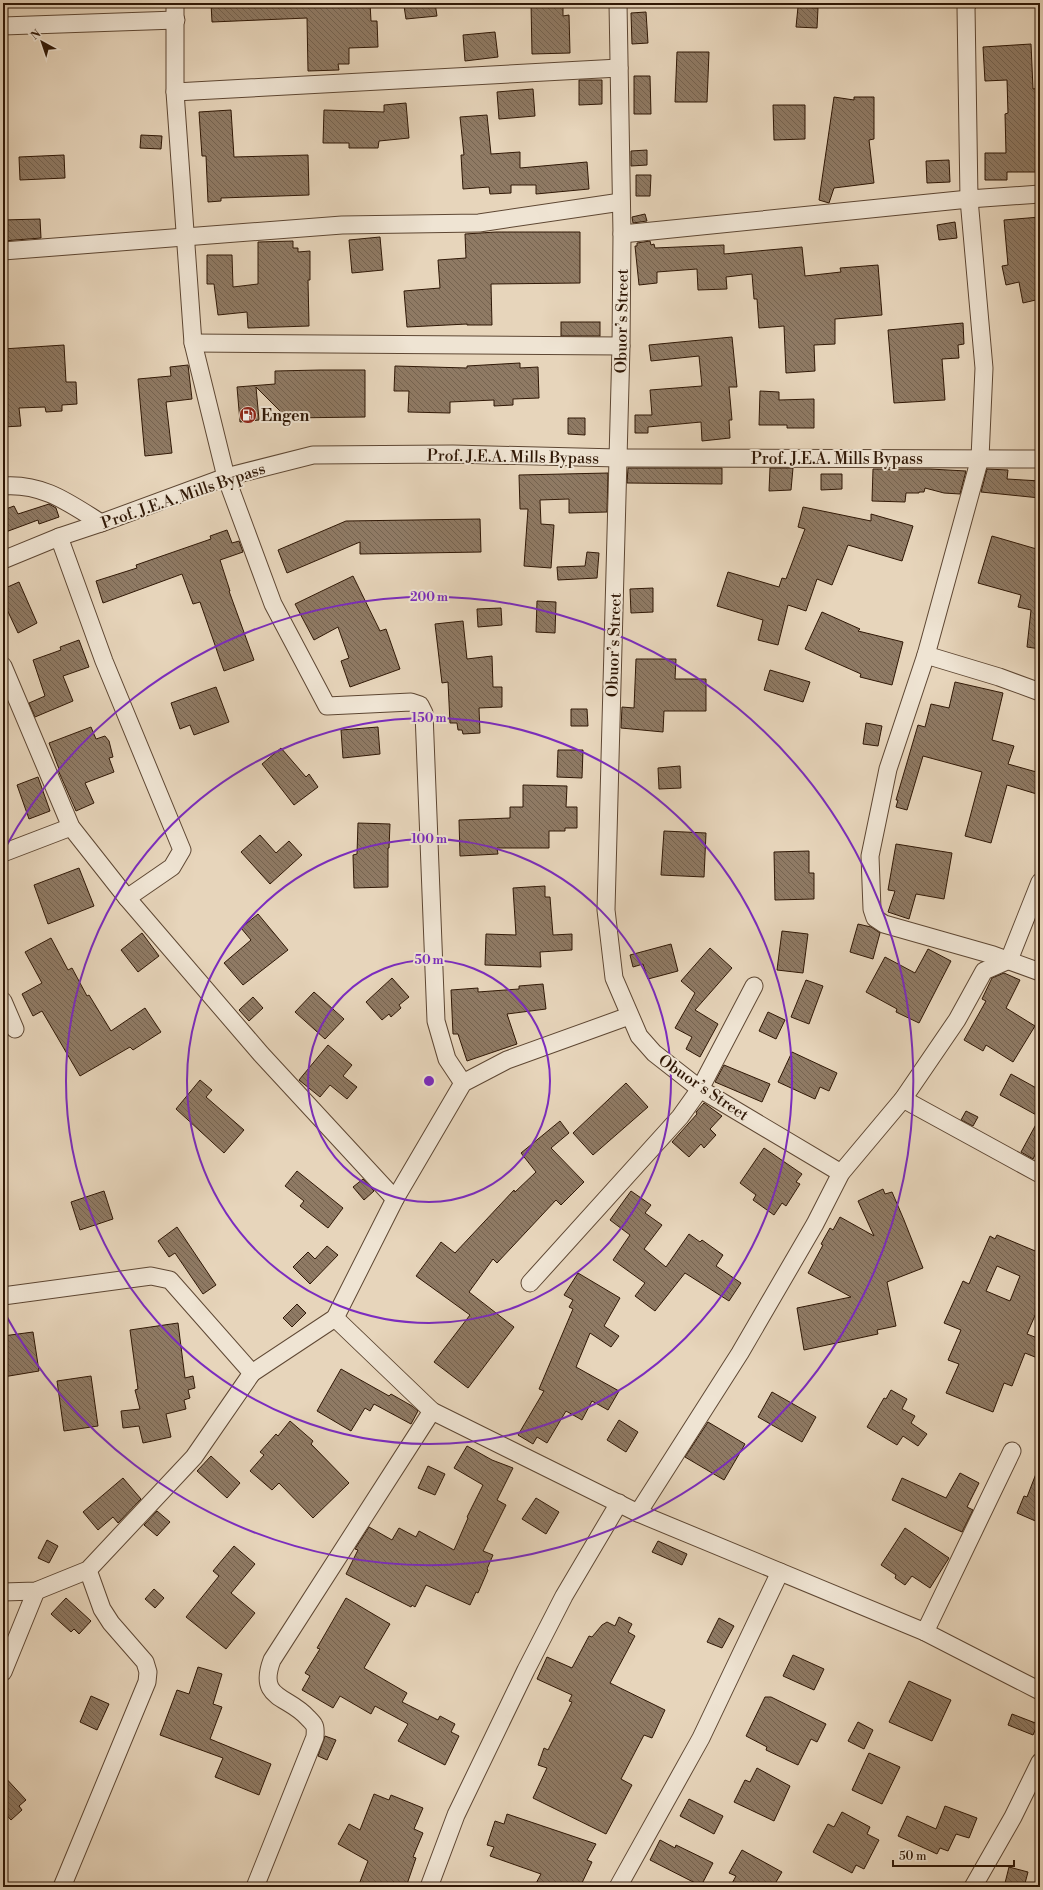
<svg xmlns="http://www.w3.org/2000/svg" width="1043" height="1890" viewBox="0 0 1043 1890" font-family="'Libre Bodoni',serif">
<defs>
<pattern id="building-back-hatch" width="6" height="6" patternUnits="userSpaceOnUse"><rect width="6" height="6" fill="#8f7a64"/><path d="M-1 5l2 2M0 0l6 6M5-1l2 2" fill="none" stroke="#756350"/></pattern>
</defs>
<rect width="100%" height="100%" fill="#e7d5bb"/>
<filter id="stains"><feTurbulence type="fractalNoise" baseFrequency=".005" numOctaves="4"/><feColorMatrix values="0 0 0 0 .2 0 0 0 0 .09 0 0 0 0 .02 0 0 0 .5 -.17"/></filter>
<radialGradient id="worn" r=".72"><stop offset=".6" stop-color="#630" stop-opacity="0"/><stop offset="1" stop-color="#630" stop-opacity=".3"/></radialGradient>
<!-- building -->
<g fill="url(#building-back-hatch)" stroke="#301806" fill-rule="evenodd">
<path d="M211 3H370L371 21H377L378 47 349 48V64H338L339 70 308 71 307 18 212 22Z"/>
<path d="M435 3 437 16 406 19 404 6Z"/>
<path d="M531 3H563V16L569 15 570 53 532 54Z"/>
<path d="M798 7 818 8 817 28 796 27Z"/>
<path d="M646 12 648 43 632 44 631 13Z"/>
<path d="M495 32 498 57 465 61 463 35Z"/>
<path d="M1031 44 1033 89 1040 88V172H1007V180H985V153H1006L1005 114 1008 113 1007 80 985 81 983 47Z"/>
<path d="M677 52H709L707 102H675Z"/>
<path d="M634 76H650L651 114H634Z"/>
<path d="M579 80H602V104L579 105Z"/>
<path d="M533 89 535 116 499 119 497 92Z"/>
<path d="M834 97 854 100V97H874V139L869 140 874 183 834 188 829 203 819 200Z"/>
<path d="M406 103 409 138 379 141 378 148H349V143H323L324 110 384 112V105Z"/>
<path d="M773 105H805V139L774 140Z"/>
<path d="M231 110 234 157 308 155 309 195 221 198V201L208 202 206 156H202L199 112Z"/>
<path d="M487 115 491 154 520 152V168L587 162 589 189 536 194V185H511V193L490 194 489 187 463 189 461 155H464L460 117Z"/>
<path d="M141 135 162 136 161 149 140 148Z"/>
<path d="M647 150V165L631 166V151Z"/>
<path d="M64 155 65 178 20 180 19 157Z"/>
<path d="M949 160 950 182 927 183 926 161Z"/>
<path d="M636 175H651L650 196H636Z"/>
<path d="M645 214 647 221 633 223 632 217Z"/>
<path d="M1040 217V299L1023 303 1019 282 1006 285 1002 266 1008 265 1004 220Z"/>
<path d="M40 219 41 238 3 241V220Z"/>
<path d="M955 222 957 238 939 240 937 225Z"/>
<path d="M496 232H580V283L491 284 492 325H467V324L407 327 404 291 440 288 438 260 466 258 465 234Z"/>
<path d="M380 237 383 270 352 273 349 240Z"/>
<path d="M293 241V248H298V252L310 251V280H308L309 326 248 328 247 312 218 315 214 284H207V255H232L233 287 258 284V242Z"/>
<path d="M650 241 651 245 654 244 655 248 724 245V254L802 247 805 276 841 272 840 268 878 265 882 315 835 319V344L814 345 815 371 786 373 784 326 759 328 757 299H754L752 274 726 277 727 289 698 290 697 269 657 272V283L639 285 635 246H637V243Z"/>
<rect x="561" y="322" width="39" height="14"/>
<path d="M963 323 964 344 958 345 959 358 942 359 945 400 894 403 888 330Z"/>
<path d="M732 337 737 387H729L732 420H729L730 438 702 441 701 422 648 427V433H635V415H652L650 390 702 386 699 356 651 361 649 345Z"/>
<path d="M64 345 66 382H76L77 404 62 405V411L46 412 45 407 19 408 21 426 3 427V349Z"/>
<path d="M520 363V368L538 367 539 398 513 399V405L494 406V400L450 402V413L408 412 409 391H394L395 366 467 368V366Z"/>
<path d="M188 365 192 399 166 402 172 453 145 456 138 379 171 376 170 367Z"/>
<path d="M320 370H365V417L287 418 256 387 259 420 240 422 237 387 275 384V371Z"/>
<path d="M760 391 779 392V400L814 399V428H787V425H759Z"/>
<path d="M568 418H585V435L568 434Z"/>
<path d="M628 468H722V484L627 483Z"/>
<path d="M770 468H793L791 490 769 491Z"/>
<path d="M873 469H930L966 471 960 494 944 493 925 488 924 492H919V493H906L905 502 872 501Z"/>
<path d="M987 469 1008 470 1007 479 1040 481V498L981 492Z"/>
<path d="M608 473 607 512 569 513V499L540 500 541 524 554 525 551 568 524 566 528 509H520L519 475Z"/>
<path d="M821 474H842V489L821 490Z"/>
<path d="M49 504 56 508 59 517 39 524 38 520 3 533V510L14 506 18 514Z"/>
<path d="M803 507 871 521V514L913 526 902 561 848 545 832 585 817 579 806 611 788 605 778 645 758 640 763 620 717 606 728 572 779 587 782 578 786 579 805 529 798 527Z"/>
<path d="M480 519 481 552 360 554V542L287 573 278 550 346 521Z"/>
<path d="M227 530 232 543 239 541 243 552 220 560 230 591H229L254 660 224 671 200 602 193 604 182 574 103 603 96 581 137 568 136 565 211 539 210 536Z"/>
<path d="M992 536 1040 550V649L1027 647 1031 610 1018 607 1021 595 978 583Z"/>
<path d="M587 552 599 553 597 578 558 580 557 567 585 566Z"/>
<path d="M353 576 380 631 386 629 400 669 350 687 341 661 349 658 338 627 314 640 295 604Z"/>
<path d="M19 582 37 623 18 633 3 601V589Z"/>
<path d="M653 588V612L631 613 630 589Z"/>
<path d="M537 601 556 602 555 633 536 632Z"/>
<path d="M501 608 502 625 478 627 477 609Z"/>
<path d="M822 612 860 629 858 631 903 642 892 685 860 677 861 674 805 649Z"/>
<path d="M463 621 467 659 492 656 493 687H502V707L479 708 480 733 463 734 462 730H458L457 723H450L448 682 442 683 435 624Z"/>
<path d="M79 640 89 667 63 676 73 701 35 717 29 703 45 696 33 660 61 650 60 647Z"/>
<path d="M636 659H676L675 679H706V711H664L663 732 621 728 622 707 634 708Z"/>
<path d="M770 670 810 682 803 702 764 690Z"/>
<path d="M955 682 1003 693 992 740 1014 746 1008 764 1040 773V795L1007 785 991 843 965 836 982 772 923 756 907 810 896 807 898 800H896L918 725 925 727 931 704 949 708Z"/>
<path d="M216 687 229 722 194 735 190 725 180 729 171 703Z"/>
<path d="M571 709H587L588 726H571Z"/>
<path d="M866 723 882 726 878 746 863 744Z"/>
<path d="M91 727 96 739 105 736 109 741 113 757 109 758 114 772 85 783 94 803 76 811 58 770 59 769 49 743Z"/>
<path d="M378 727 380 754 343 758 341 730Z"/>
<path d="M281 748 306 777 309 774 318 787 294 805 262 764Z"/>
<path d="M558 750H583L582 778 557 777Z"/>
<path d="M680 766 681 788 659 789 658 768Z"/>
<path d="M38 777 50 811 29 819 17 785Z"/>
<path d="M523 785 567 786 566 807H577V828H565V831H549V848H497L498 854 460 856 459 820 510 818V807H523Z"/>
<path d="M358 823 390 824 389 848H388V887L354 888 353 855 357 854Z"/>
<path d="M664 831 706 833 704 877 661 875Z"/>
<path d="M260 835 276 853 289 841 302 855 270 884 241 852Z"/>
<path d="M896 844 952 853 944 899 916 894 909 919 888 912 895 891 888 890Z"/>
<path d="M809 851V873H814V899L775 900 774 852Z"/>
<path d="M79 868 94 906 48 924 34 885Z"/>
<path d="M545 886V897H550L553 935 572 934V950L540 952 541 967 485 965 486 934 516 935 513 888Z"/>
<path d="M258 914 288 950 243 985 224 963 251 940 241 928Z"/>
<path d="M858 924 871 927 880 933 873 959 850 952Z"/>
<path d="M782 931 808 934 803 973 777 970Z"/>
<path d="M142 933 159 956 138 972 121 950Z"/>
<path d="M51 938 68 970 72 968 87 996 89 995 111 1031 145 1008 161 1032 133 1050 130 1047 80 1076 42 1011 33 1016 22 994 42 983 25 952Z"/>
<path d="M671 944 678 971 648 979 643 964 633 967 630 955Z"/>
<path d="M710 948 732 968 695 1010 718 1024 700 1057 686 1049 692 1037 675 1028 695 993 681 981Z"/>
<path d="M928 949 951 961 919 1023 896 1012 897 1009 866 992 885 957 915 973Z"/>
<path d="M1004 973 1020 980 1006 1008 1035 1026 1013 1062 986 1045 983 1051 964 1040 986 1001 982 999 992 978Z"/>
<path d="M392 978 409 997 399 1005 401 1008 391 1017 389 1014 382 1020 366 1002Z"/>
<path d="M806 980 823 986 809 1024 791 1017Z"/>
<path d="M543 984 546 1009 507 1014 517 1044 467 1061 458 1034H453L451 990 478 988V992L519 989V986Z"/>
<path d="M314 992 344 1019 325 1039 295 1012Z"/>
<path d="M253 997 263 1008 249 1021 239 1010Z"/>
<path d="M768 1012 785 1020 776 1039 759 1031Z"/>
<path d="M328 1045 352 1065 343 1076 357 1087 347 1099 330 1085 320 1097 299 1080Z"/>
<path d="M792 1052 837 1073 829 1091 820 1087 815 1099 778 1082Z"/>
<path d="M724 1065 770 1084 762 1102 715 1082Z"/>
<path d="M1011 1074 1040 1090V1117L1000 1095Z"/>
<path d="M200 1080 212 1090 206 1097 244 1130 224 1153 176 1109Z"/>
<path d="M626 1083 648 1107 593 1155 573 1133Z"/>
<path d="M704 1103 722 1116 710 1129 716 1135 704 1148 701 1144 689 1157 672 1142 697 1114 696 1112Z"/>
<path d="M966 1111 978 1117 973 1126 961 1120Z"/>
<path d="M1040 1117V1145L1033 1159 1021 1152Z"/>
<path d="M560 1121 569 1133 551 1148 584 1182 561 1205 556 1200 497 1263 493 1259 469 1292 514 1327 468 1388 434 1362 470 1315 416 1276 441 1242 455 1253 514 1190 515 1192 536 1172 521 1153Z"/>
<path d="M764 1148 802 1174 796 1182 800 1184 786 1206 782 1203 774 1215 753 1200 756 1195 740 1183Z"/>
<path d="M297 1171 343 1208 328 1228 300 1206 304 1201 285 1186Z"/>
<path d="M363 1179 374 1191 364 1200 353 1187Z"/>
<path d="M883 1189 885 1194 892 1192 904 1220 923 1268 887 1282 896 1326 877 1330 878 1334 804 1350 797 1308 851 1297 808 1273 823 1245 821 1244 830 1228 833 1230 840 1217 874 1236 858 1201Z"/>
<path d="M104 1191 113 1219 80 1230 71 1202Z"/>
<path d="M631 1191 651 1205 645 1213 662 1225 644 1249 666 1267 689 1234 700 1242 702 1240 723 1255 716 1266 741 1283 729 1301 685 1273 655 1311 635 1296 645 1283 613 1260 630 1235 610 1220Z"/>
<path d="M177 1227 216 1285 203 1294 175 1253 169 1257 158 1241Z"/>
<path d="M997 1235 1040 1253V1304L1027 1334 1040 1339V1359L1025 1353 1012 1386 1004 1383 993 1412 946 1393 959 1364 948 1360 961 1330 944 1323 963 1281 969 1284 990 1236 995 1239ZM997 1266 1020 1276 1010 1301 986 1291Z"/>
<path d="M327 1246 338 1255 310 1284 293 1267 308 1252 315 1259Z"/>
<path d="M578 1273 620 1298 604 1326 619 1336 611 1347 590 1333 576 1367 619 1391 608 1410 592 1401 582 1420 566 1411 547 1443 537 1437 533 1444 518 1435 544 1391 539 1389 573 1309 569 1307 573 1300 564 1295Z"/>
<path d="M297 1304 306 1313 292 1327 283 1318Z"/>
<path d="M178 1323 185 1378 193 1376 195 1388 188 1390 190 1398 184 1400 186 1409 166 1414 171 1437 143 1443 139 1426 123 1428 121 1411 140 1409 135 1390 138 1389 130 1330Z"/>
<path d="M33 1332 39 1371 3 1377V1336Z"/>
<path d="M341 1369 389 1396 391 1394 412 1406 418 1411 411 1424 374 1404 370 1411 365 1408 351 1431 317 1411Z"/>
<path d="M91 1376 98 1426 64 1431 57 1381Z"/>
<path d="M891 1390 907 1399 902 1409 915 1416 911 1423 927 1434 918 1446 903 1436 897 1445 867 1427 884 1398 886 1399Z"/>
<path d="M772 1392 816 1417 802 1442 758 1417Z"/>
<path d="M619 1420 638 1432 626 1452 607 1440Z"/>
<path d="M290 1421 313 1441 311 1444 349 1483 313 1518 279 1483 272 1490 250 1471 264 1455 260 1452 276 1434 278 1436Z"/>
<path d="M708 1422 745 1444 724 1480 685 1457Z"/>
<path d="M467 1446 492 1460 513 1468 497 1500 506 1505 483 1551 493 1555 487 1569 488 1570 478 1593 476 1592 470 1605 426 1585 415 1607 412 1605 411 1607 346 1574 358 1550 355 1549 369 1527 392 1540 399 1528 416 1537 419 1531 454 1550 468 1518 467 1517 483 1485 454 1468Z"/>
<path d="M211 1456 240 1483 227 1498 197 1471Z"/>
<path d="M428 1466 445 1474 435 1495 418 1488Z"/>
<path d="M1039 1466H1040V1523L1017 1513 1024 1496 1027 1497Z"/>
<path d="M960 1473 979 1483 967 1507 973 1510 962 1532 892 1500 902 1478 946 1498Z"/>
<path d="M123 1478 141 1499 118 1523 113 1517 98 1530 83 1512Z"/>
<path d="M536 1498 559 1512 546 1534 522 1519Z"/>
<path d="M157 1511 170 1522 157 1536 144 1525Z"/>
<path d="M905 1528 949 1558 930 1588 912 1576 905 1585 895 1578 896 1575 881 1565Z"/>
<path d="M47 1540 58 1546 49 1563 38 1558Z"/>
<path d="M658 1541 687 1554 682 1565 652 1552Z"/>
<path d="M234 1546 255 1564 231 1593 255 1613 226 1649 186 1617 219 1576 213 1571Z"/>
<path d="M154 1589 164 1598 155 1608 145 1599Z"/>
<path d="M66 1598 91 1621 79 1634 74 1629 71 1632 51 1614Z"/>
<path d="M346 1598 390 1624 364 1668 407 1693 402 1702 438 1720 440 1716 455 1724 451 1732 459 1736 445 1765 398 1741 408 1724 375 1706 371 1714 340 1696 333 1708 302 1690 310 1676 305 1673 320 1649 317 1648Z"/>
<path d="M619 1617 632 1624 628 1632 635 1636 610 1683 665 1710 652 1738 644 1735 621 1779 632 1785 606 1834 533 1798 547 1768 538 1765 544 1748 548 1750 572 1702 569 1701 572 1695 537 1679 547 1657 572 1668 589 1636 592 1637 602 1625 607 1622 615 1626Z"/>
<path d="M719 1618 734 1626 722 1648 707 1642Z"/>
<path d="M793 1655 824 1669 814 1690 783 1676Z"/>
<path d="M198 1667 222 1674 213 1704 222 1707 210 1739 271 1764 259 1795 215 1777 223 1758 160 1735 177 1690 189 1694Z"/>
<path d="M909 1681 951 1700 932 1741 889 1722Z"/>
<path d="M91 1696 109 1704 97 1730 80 1722Z"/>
<path d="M765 1697H771L826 1724 817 1742 811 1739 798 1765 766 1750 767 1747 746 1736Z"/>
<path d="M1012 1714 1038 1724 1033 1735 1008 1725Z"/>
<path d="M858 1722 873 1730 864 1749 848 1741Z"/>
<path d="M325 1736 336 1740 327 1760 318 1756Z"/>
<path d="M869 1753 900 1767 882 1804 852 1790Z"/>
<path d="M757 1768 790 1786 774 1821 734 1802 745 1780 750 1782Z"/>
<path d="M3 1775 26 1800 19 1806 22 1810 11 1820 3 1811Z"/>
<path d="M374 1794 389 1800 391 1795 423 1808 414 1829 423 1833 413 1857 416 1858 406 1887 393 1882 392 1887H358L368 1861 338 1844 349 1824 360 1830Z"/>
<path d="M689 1799 723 1816 714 1834 680 1816Z"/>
<path d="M945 1806 977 1818 969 1838 956 1834 948 1851 940 1848 937 1854 898 1836 907 1816 936 1829Z"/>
<path d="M842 1812 870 1827 867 1834 879 1840 864 1869 856 1865 852 1873 813 1852 828 1824 834 1827Z"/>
<path d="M507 1814 596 1844 587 1860 592 1862 580 1887H534L541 1874 490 1856 494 1847 487 1845 495 1821 504 1824Z"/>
<path d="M660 1840 675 1848 676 1845 713 1863 701 1886 650 1860Z"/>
<path d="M742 1850 782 1872 773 1887H730L736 1876 729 1873Z"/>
<path d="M1009 1867 1028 1872 1024 1887H1004Z"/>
</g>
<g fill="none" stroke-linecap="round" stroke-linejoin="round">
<defs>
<g id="minor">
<path d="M175 3V92L193 343 226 477 273 604 327 706 411 702 420 705 424 713 436 1021 447 1059 463 1083"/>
<path d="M618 3 622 234 621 346 606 910 614 978 639 1036 654 1053 700 1089 841 1173"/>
<path d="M968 3 966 7 969 199 1040 194"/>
<path d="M3 26 176 20"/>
<path d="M175 92 619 68"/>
<path d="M622 234 969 199 984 368 980 458 926 655 888 769 870 856 872 909 875 918 884 924 993 955 1040 972"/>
<path d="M3 251 342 225 479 223 621 202"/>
<path d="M193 343 621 346"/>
<path d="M3 486C43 483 69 503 101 523"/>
<path d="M59 537 104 661 182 850 172 867 127 898"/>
<path d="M3 560 59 537 101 523 226 477 313 455 453 454 618 458 1040 459"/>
<path d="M926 655 999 677 1040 692"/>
<path d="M3 666 71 827 127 898 261 1054 395 1199"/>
<path d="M3 853 71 827"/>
<path d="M3 1001 15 1029"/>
<path d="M903 1099 1040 1174"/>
<path d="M530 1283 680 1117 700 1089 754 986"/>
<path d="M3 1296 151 1276 170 1280 252 1373"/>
<path d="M335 1318 432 1411 638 1513 925 1632 1012 1451"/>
<path d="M638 1513 740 1353 815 1224 841 1173 903 1099 957 1020 984 971 1009 960 1040 882"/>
<path d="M3 1592 36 1591 88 1570 194 1457 252 1373 335 1318 395 1199 463 1083 507 1060 629 1016"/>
<path d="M925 1632 1040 1691"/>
<path d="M3 1672 36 1591"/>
<path d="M62 1887 147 1682 148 1672 145 1662 111 1623 102 1609 88 1570"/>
<path d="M255 1887 315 1737C315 1734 316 1728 314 1725 313 1723 310 1720 308 1718 288 1695 257 1700 272 1660L432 1411"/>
<path d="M429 1887 456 1815 526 1670 564 1596 619 1503"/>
<path d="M618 1887 701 1738 780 1572"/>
<path d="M973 1887 1013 1817 1040 1762"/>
</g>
</defs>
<!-- minor casing -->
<use href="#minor" stroke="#5e4733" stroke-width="19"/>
<!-- minor -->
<use href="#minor" stroke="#efe4d3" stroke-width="17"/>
</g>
<!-- distance rings -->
<g fill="none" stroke="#7b2cbf" stroke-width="2">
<circle cx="429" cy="1081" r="121"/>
<circle cx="429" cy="1081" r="242"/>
<circle cx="429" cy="1081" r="363"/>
<path d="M4 850A484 484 0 1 1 4 1312"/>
</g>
<!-- icons -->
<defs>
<symbol id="fuel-disc" viewBox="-11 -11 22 22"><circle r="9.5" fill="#8f2418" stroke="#efe4d3"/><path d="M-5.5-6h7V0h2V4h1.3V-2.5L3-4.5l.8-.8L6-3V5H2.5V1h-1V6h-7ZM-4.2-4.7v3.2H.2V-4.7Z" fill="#fff"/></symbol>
</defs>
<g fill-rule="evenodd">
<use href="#fuel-disc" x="238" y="405" width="20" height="20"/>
</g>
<g text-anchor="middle" stroke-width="4" stroke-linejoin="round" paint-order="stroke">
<!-- street labels -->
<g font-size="16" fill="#301806" stroke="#efe4d3">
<text transform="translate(621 321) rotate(-89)" y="6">Obuor’s Street</text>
<text transform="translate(513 456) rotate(1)" y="6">Prof. J.E.A. Mills Bypass</text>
<text x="837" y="464">Prof. J.E.A. Mills Bypass</text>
<text transform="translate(183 495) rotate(-19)" y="6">Prof. J.E.A. Mills Bypass</text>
<text transform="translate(613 645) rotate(-88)" y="6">Obuor’s Street</text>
<text transform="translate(704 1087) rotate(34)" y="6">Obuor’s Street</text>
</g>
<!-- poi labels -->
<g font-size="16" font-weight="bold" fill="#301806" stroke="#efe4d3" text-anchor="start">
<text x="261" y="421">Engen</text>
</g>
</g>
<circle cx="429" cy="1081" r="6" fill="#7b2cbf" stroke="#efe4d3" stroke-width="2"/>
<g font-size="12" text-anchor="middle" font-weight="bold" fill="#7b2cbf" stroke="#efe4d3" stroke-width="4" stroke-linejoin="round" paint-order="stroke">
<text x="429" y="601">200 m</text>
<text x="429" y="722">150 m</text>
<text x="429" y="843">100 m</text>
<text x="429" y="964">50 m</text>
</g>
<!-- margin -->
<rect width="1043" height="1890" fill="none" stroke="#e7d5bb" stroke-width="16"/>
<rect x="4" y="4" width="1035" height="1882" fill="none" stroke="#301806" stroke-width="2"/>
<rect x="8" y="8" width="1027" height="1874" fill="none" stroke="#301806"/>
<!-- north arrow -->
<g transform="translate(42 42) rotate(320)" stroke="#efe4d3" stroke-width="3" paint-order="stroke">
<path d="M0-3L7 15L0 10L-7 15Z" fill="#301806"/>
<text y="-6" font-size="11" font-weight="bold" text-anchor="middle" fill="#301806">N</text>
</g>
<!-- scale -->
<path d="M893 1860v6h121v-6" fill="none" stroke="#301806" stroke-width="2"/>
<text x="899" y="1860" font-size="12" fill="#301806" stroke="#efe4d3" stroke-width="3" paint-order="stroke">50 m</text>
<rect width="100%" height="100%" filter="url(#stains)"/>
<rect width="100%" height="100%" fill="url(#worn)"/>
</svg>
